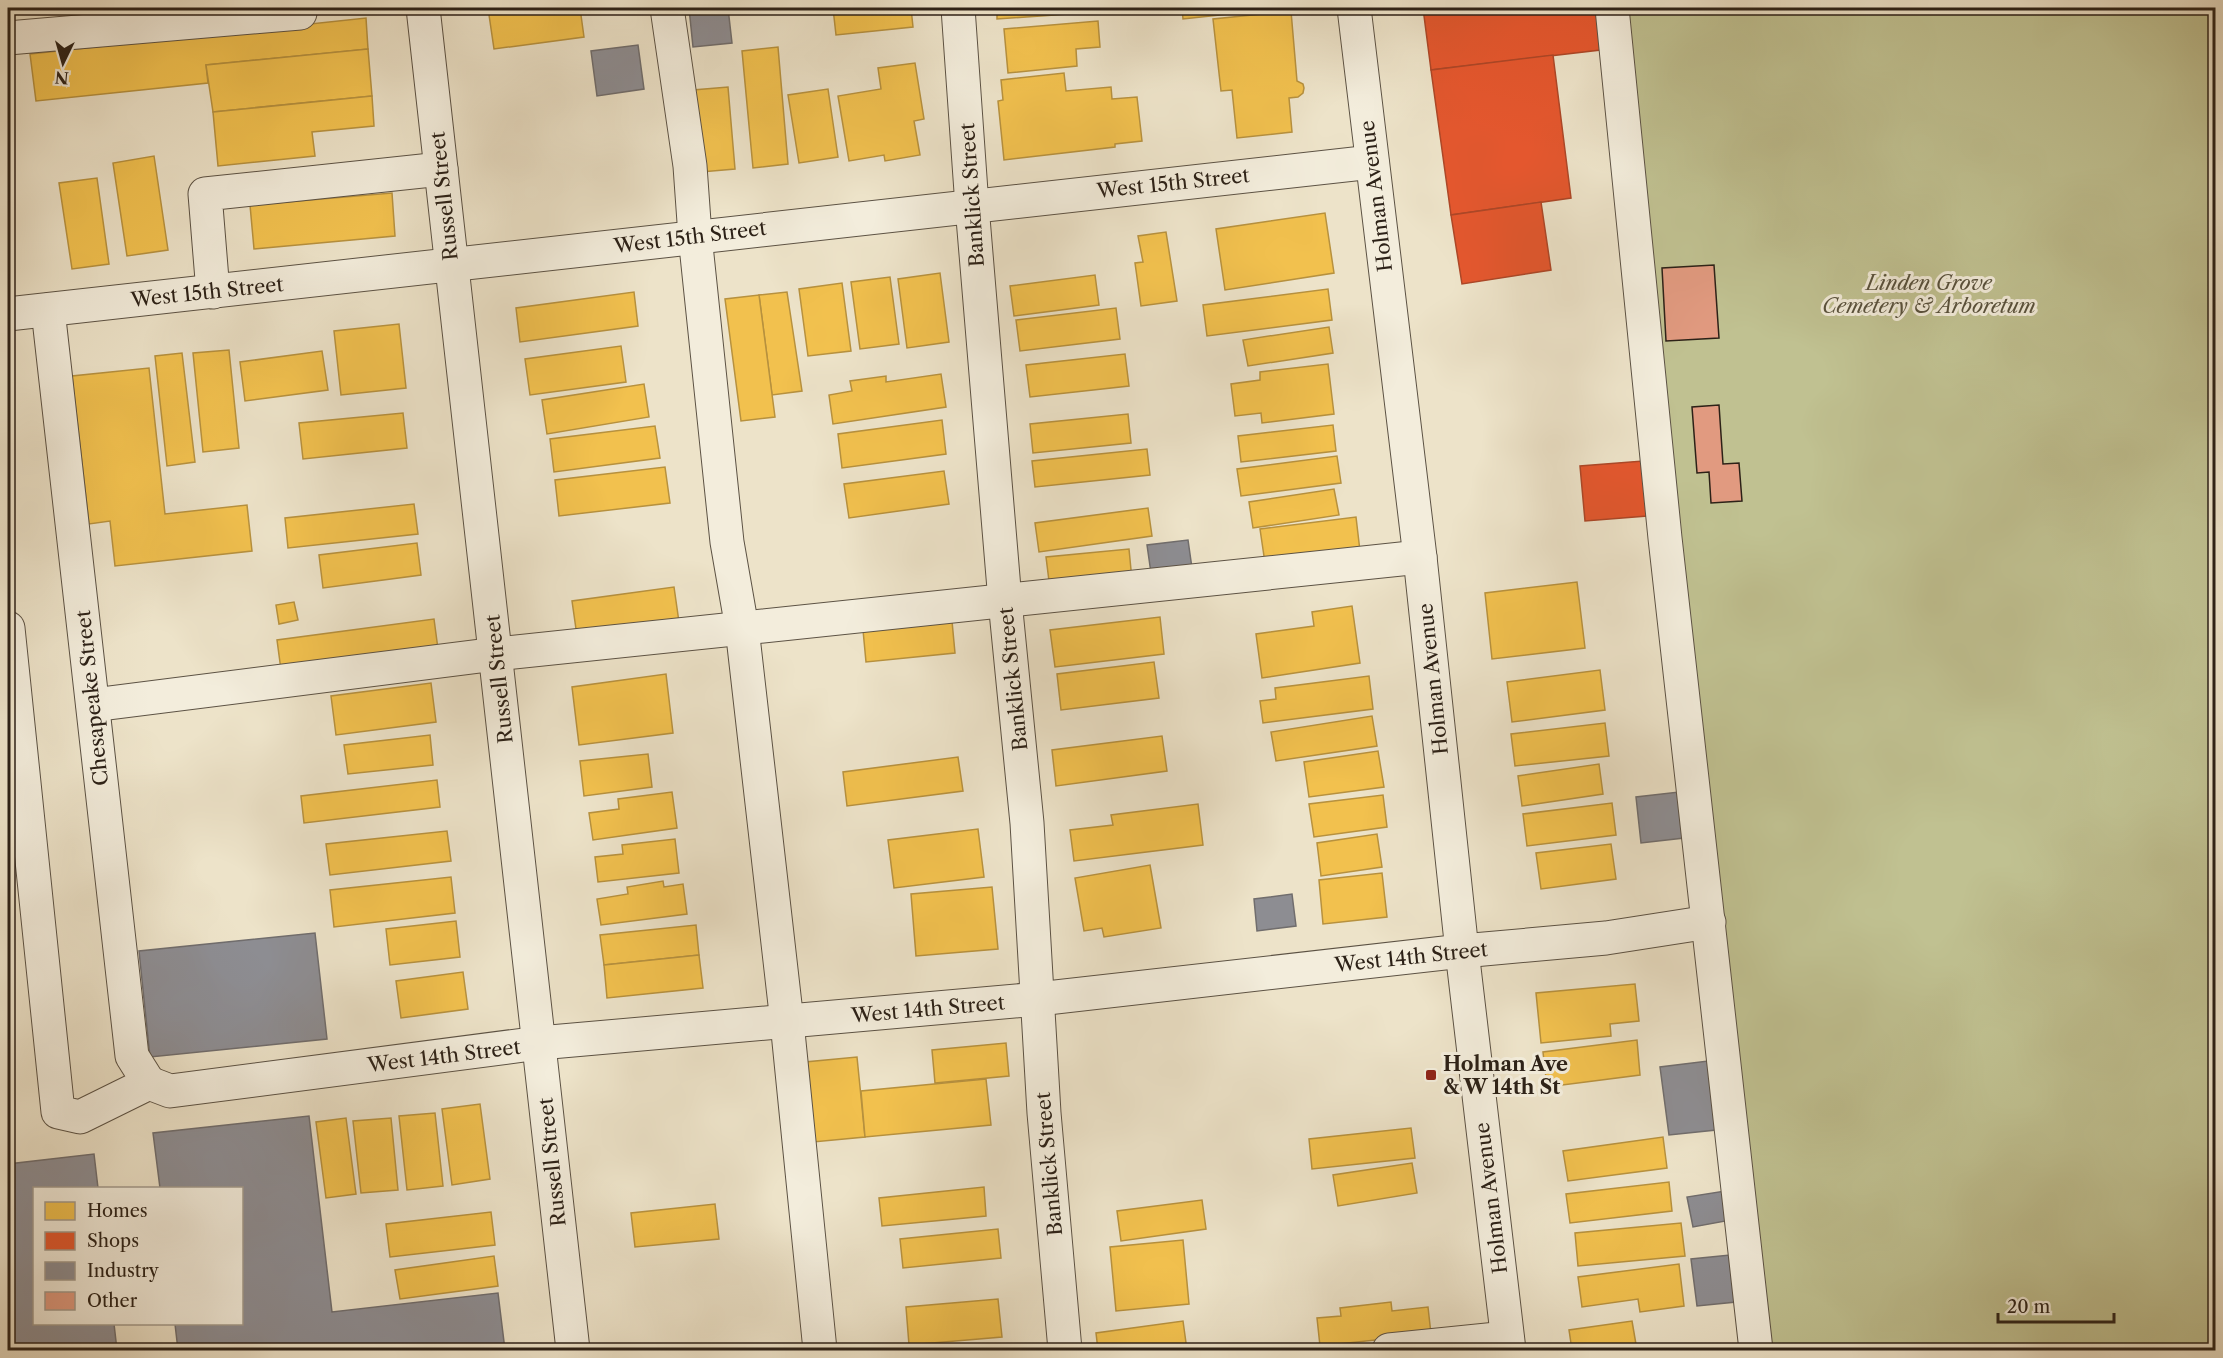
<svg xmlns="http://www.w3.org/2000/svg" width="2223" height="1358" viewBox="0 0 2223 1358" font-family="'Libre Caslon Text',serif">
<rect width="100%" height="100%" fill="#ede3c9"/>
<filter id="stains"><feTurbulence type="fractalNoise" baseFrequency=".00333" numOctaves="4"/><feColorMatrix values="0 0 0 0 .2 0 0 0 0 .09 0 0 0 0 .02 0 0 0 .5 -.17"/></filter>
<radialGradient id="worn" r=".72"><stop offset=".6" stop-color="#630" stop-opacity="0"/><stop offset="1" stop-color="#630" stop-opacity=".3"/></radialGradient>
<!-- green -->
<path fill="#c0c191" stroke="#767154" stroke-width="1.5" d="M1612 8H2215V1350H1756Z"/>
<!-- homes -->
<g fill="#f2c14e" stroke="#b7913e" stroke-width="1.5">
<path d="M488 8H580L584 37 494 49Z"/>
<path d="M833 8H911L913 27 836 35Z"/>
<path d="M997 8H1068V14L997 19Z"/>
<path d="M1182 8H1260L1237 10 1238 13 1183 19Z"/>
<path d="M1291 11 1297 81 1303 84 1304 88 1303 93 1298 97 1289 98 1292 132 1237 138 1232 90 1221 91 1213 19Z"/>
<path d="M366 18 368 49 206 65 208 83 36 101 30 54Z"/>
<path d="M1098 21 1100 47 1076 49 1077 66 1008 73 1004 29Z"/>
<path d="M778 47 788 164 753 168 742 51Z"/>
<path d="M368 49 372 96 213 112 206 65Z"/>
<path d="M915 63 924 119 914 121 920 155 885 161 884 155 849 161 838 96 881 89 878 68Z"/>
<path d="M1064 73 1066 91 1111 87 1112 99 1137 97 1142 141 1115 144V147L1004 160 998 101 1003 100 1001 80Z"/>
<path d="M728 87 735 169 701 172 693 90Z"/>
<path d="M828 89 838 157 799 163 788 95Z"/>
<path d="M372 96 374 126 312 132 315 156 218 166 213 112Z"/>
<path d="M154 156 168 250 127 256 113 163Z"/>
<path d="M97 178 109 264 72 269 59 183Z"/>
<path d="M392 193 395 236 254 249 250 205Z"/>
<path d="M1325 213 1334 273 1225 290 1216 229Z"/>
<path d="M1166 232 1177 301 1141 306 1135 263 1143 262 1138 236Z"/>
<path d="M940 273 949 342 907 348 898 279Z"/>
<path d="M1095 275 1099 305 1014 316 1010 286Z"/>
<path d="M890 277 899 344 860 349 851 282Z"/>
<path d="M842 283 851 351 808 356 799 289Z"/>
<path d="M1328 289 1332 320 1207 336 1203 305Z"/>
<path d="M634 292 638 326 520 342 516 308Z"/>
<path d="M787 292 802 391 772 395 759 295Z"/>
<path d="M759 295 775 417 741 421 725 299Z"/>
<path d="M1116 308 1120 339 1020 351 1016 320Z"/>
<path d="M399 324 406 388 341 395 334 331Z"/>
<path d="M1329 327 1333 353 1248 366 1243 340Z"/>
<path d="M621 346 626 382 530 395 525 359Z"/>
<path d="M229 350 239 448 203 452 193 353Z"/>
<path d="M322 351 328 390 245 401 240 362Z"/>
<path d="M182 353 195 462 167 466 155 356Z"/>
<path d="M1125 354 1129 386 1030 397 1026 365Z"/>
<path d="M1328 364 1334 414 1262 423 1261 413 1235 416 1231 384 1260 380V372Z"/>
<path d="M149 368 165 514 247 505 252 551 115 566 110 521 89 524 72 376Z"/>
<path d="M941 374 946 407 833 424 829 395 852 391 850 381 886 376V382Z"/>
<path d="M644 384 649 417 547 434 542 400Z"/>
<path d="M403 413 407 448 303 459 299 423Z"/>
<path d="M1128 414 1131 443 1033 453 1030 424Z"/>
<path d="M942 420 946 454 842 468 838 434Z"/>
<path d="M1333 425 1336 451 1241 462 1238 436Z"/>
<path d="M655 426 660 458 554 472 550 439Z"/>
<path d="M1147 449 1150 475 1035 487 1032 461Z"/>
<path d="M1337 456 1341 483 1241 496 1237 469Z"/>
<path d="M665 467 670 503 559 516 555 480Z"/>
<path d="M944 471 949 504 849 518 844 484Z"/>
<path d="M1334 489 1339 515 1253 528 1249 502Z"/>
<path d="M414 504 418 534 288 548 285 518Z"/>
<path d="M1148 508 1152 536 1039 552 1035 523Z"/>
<path d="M1356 517 1360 551 1265 563 1260 529Z"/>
<path d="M417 543 421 575 323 588 319 555Z"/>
<path d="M1129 549 1132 580 1050 589 1046 557Z"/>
<path d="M1577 582 1585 648 1492 659 1485 593Z"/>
<path d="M674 587 679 622 577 636 572 601Z"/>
<path d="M294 602 298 620 279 624 276 605Z"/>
<path d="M1352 606 1360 663 1262 678 1256 634 1314 626 1312 612Z"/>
<path d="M1160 617 1164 654 1055 667 1050 630Z"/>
<path d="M434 619 438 649 281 670 277 640Z"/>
<path d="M952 621 955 653 866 662 863 630Z"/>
<path d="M1154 662 1159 698 1061 710 1057 674Z"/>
<path d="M1600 670 1605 710 1512 722 1507 682Z"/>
<path d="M666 674 673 733 579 745 572 687Z"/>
<path d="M1369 676 1373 709 1263 723 1260 701 1276 699 1275 688Z"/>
<path d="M431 683 436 722 336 735 331 696Z"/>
<path d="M1372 716 1377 746 1276 761 1271 732Z"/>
<path d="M1605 723 1609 756 1515 766 1511 734Z"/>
<path d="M430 735 433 765 348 774 344 745Z"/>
<path d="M1162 736 1167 771 1056 786 1052 750Z"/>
<path d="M1378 751 1384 787 1309 797 1304 762Z"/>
<path d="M648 754 652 787 584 796 580 761Z"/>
<path d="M958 757 963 791 847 806 843 772Z"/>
<path d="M1599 764 1603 794 1522 806 1518 776Z"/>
<path d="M437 780 440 807 304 823 301 796Z"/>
<path d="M672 792 677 828 593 840 589 813 619 809 618 799Z"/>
<path d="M1383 795 1387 827 1314 837 1309 804Z"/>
<path d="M1612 803 1616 835 1527 846 1523 814Z"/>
<path d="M1198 804 1203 845 1074 861 1070 830 1113 825 1111 815Z"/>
<path d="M978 829 984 877 894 888 888 840Z"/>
<path d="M447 831 451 861 330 875 326 844Z"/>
<path d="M1377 834 1382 867 1321 876 1317 843Z"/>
<path d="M675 839 679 873 598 882 595 857 623 854 622 845Z"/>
<path d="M1611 844 1616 879 1541 889 1536 853Z"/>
<path d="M1150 865 1161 928 1104 937 1102 928 1084 931 1075 878Z"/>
<path d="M1382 873 1387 917 1323 924 1319 880Z"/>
<path d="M451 877 455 913 334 927 330 890Z"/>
<path d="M663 881 664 887 683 884 687 914 601 925 597 899 628 894 627 887Z"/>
<path d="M992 887 998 949 916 956 911 894Z"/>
<path d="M456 921 460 957 390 965 386 929Z"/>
<path d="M696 925 699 955 604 965 600 935Z"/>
<path d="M699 955 703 988 607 998 604 965Z"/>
<path d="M463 972 468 1009 401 1018 396 981Z"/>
<path d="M1635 984 1639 1021 1610 1024 1611 1036 1541 1043 1536 993Z"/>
<path d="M1637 1040 1640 1075 1547 1087 1543 1052Z"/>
<path d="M1006 1043 1009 1076 935 1083 932 1050Z"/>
<path d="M857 1057 865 1137 813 1142 805 1062Z"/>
<path d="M986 1079 991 1125 865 1137 861 1091Z"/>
<path d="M480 1104 490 1179 452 1185 442 1109Z"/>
<path d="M435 1113 443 1186 407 1190 399 1116Z"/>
<path d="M346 1118 356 1194 326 1198 316 1122Z"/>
<path d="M391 1118 398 1190 361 1193 353 1121Z"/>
<path d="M1411 1128 1415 1158 1312 1169 1309 1139Z"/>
<path d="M1663 1137 1667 1168 1568 1181 1563 1151Z"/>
<path d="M1412 1163 1417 1193 1338 1206 1333 1175Z"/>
<path d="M1669 1182 1672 1211 1570 1223 1566 1194Z"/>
<path d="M984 1187 986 1216 882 1226 879 1198Z"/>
<path d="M1202 1200 1206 1229 1121 1241 1117 1211Z"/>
<path d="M715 1204 719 1239 635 1247 631 1213Z"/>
<path d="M491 1212 495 1245 390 1257 386 1224Z"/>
<path d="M1681 1223 1685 1256 1578 1266 1575 1233Z"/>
<path d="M998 1229 1001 1258 903 1268 900 1239Z"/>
<path d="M1183 1240 1189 1304 1116 1311 1110 1247Z"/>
<path d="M494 1256 498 1286 400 1299 395 1270Z"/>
<path d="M1679 1264 1684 1306 1640 1312 1638 1299 1582 1307 1578 1277Z"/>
<path d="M998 1299 1002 1337 909 1345 906 1307Z"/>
<path d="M1391 1302 1392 1311 1428 1307 1431 1334 1320 1346 1317 1318 1341 1316 1340 1308Z"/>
<path d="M1183 1321 1187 1350H1098L1096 1333Z"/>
<path d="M1632 1321 1637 1350H1572L1569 1330Z"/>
<path d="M1010 1346 1011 1350H974Z"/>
</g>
<!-- shops -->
<g fill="#e4572e" stroke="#ad4727" stroke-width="1.5">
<path d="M1423 8H1604L1609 49 1431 70Z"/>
<path d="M1553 55 1571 198 1451 215 1431 70Z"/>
<path d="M1541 202 1551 270 1462 284 1451 215Z"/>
<path d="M1643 461 1647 516 1585 521 1580 466Z"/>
</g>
<!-- industry -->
<g fill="#8d8d92" stroke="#706d6d" stroke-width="1.5">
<path d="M689 8H728L732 43 693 47Z"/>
<path d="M638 45 644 89 597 96 591 51Z"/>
<path d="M1188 540 1192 568 1151 573 1147 545Z"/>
<path d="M1679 792 1684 838 1641 843 1636 797Z"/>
<path d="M1292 894 1296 926 1257 931 1254 899Z"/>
<path d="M315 933 327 1039 150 1057 139 951Z"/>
<path d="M1708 1061 1716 1130 1669 1135 1660 1067Z"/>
<path d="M309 1116 332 1312 498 1293 505 1350H178L175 1324H242V1188H160L153 1133Z"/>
<path d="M94 1154 98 1188H34V1324H114L117 1350H8V1164Z"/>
<path d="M1725 1191 1731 1220 1693 1227 1687 1197Z"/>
<path d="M1730 1255 1736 1302 1697 1306 1691 1259Z"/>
</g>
<!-- building -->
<g fill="#e19a80" stroke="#2c2117" stroke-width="1.5">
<path d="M1714 265 1719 338 1666 341 1662 268Z"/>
<path d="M1719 405 1723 464 1739 463 1742 501 1711 503 1709 472 1697 473 1692 407Z"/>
</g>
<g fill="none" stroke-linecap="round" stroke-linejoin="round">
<defs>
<g id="minor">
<path d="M423 8 573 1350"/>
<path d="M667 8 690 166 695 236 727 542 742 628 787 1022 820 1350"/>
<path d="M958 8 972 206 1005 601 1027 823 1044 1113 1065 1350"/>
<path d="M1354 8 1420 557 1462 951 1509 1350"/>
<path d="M1612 8 1665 538 1756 1350"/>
<path d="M8 38 300 13V8"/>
<path d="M213 292 205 194 441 169"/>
<path d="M48 310 132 1056 149 1083"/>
<path d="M8 314 1372 162"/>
<path d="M8 628 58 1112 80 1117 149 1083"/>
<path d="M93 705 496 654 1420 557"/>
<path d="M149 1083 170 1091 539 1043 1038 999 1462 951 1606 938 1709 922"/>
<path d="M1389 1350 1507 1338"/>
</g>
</defs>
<!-- minor casing -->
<use href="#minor" stroke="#5c5244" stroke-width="35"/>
<!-- minor -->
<use href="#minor" stroke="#f3eddc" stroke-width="33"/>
</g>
<!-- markers -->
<rect fill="#8f2418" stroke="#f3eddc" stroke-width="2" x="1425" y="1069" width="12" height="12" rx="3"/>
<g text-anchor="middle" stroke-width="6" stroke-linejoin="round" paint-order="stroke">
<!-- street labels -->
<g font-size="20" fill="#2c2117" stroke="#f3eddc">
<text transform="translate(1173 183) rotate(-6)" y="7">West 15th Street</text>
<text transform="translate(972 195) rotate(-94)" y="7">Banklick Street</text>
<text transform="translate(444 196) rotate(-96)" y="7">Russell Street</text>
<text transform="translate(1376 196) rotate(-97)" y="7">Holman Avenue</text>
<text transform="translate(690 237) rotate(-7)" y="7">West 15th Street</text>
<text transform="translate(207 292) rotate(-6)" y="7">West 15th Street</text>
<text transform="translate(499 679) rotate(-96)" y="7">Russell Street</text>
<text transform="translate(1013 679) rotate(-96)" y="7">Banklick Street</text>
<text transform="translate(1433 679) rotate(-96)" y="7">Holman Avenue</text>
<text transform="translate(92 698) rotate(-96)" y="7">Chesapeake Street</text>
<text transform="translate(1411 957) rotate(-6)" y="7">West 14th Street</text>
<text transform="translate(928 1009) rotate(-5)" y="7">West 14th Street</text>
<text transform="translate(444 1056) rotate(-7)" y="7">West 14th Street</text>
<text transform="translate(552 1162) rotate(-96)" y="7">Russell Street</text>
<text transform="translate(1049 1164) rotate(-95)" y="7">Banklick Street</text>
<text transform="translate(1491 1198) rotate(-97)" y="7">Holman Avenue</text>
</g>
<!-- park labels -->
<g font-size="20" font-style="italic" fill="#58513c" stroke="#f3eddc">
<text x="1929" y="290">Linden Grove<tspan x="1929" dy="23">Cemetery &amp; Arboretum</tspan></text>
</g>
<!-- poi labels -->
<g font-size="20" font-weight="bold" fill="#2c2117" stroke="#f3eddc" text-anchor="start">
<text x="1443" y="1071">Holman Ave<tspan x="1443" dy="23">&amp; W 14th St</tspan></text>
</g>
</g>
<!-- margin -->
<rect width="2223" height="1358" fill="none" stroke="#ede3c9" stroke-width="30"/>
<rect x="9" y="9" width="2205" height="1340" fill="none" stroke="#2c2117" stroke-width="3"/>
<rect x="15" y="15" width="2193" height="1328" fill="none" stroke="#2c2117" stroke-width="1.5"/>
<!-- legend -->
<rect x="33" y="1187" width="210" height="138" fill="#f3eddc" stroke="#a39b8d" stroke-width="1.5"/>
<rect x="45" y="1202" width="30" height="18" fill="#f2c14e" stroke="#a39b8d" stroke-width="1.5"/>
<text x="87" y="1217" font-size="18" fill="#2c2117">Homes</text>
<rect x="45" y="1232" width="30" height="18" fill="#e4572e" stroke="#a39b8d" stroke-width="1.5"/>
<text x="87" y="1247" font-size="18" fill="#2c2117">Shops</text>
<rect x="45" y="1262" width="30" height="18" fill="#8d8d92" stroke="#a39b8d" stroke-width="1.5"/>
<text x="87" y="1277" font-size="18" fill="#2c2117">Industry</text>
<rect x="45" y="1292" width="30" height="18" fill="#e19a80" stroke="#a39b8d" stroke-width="1.5"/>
<text x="87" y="1307" font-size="18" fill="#2c2117">Other</text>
<!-- north arrow -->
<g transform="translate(63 63) rotate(185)" stroke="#f3eddc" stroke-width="4.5" paint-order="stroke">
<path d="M0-4.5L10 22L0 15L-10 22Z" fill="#2c2117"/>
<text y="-9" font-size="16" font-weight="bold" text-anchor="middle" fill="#2c2117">N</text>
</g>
<!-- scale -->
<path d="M1998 1313v9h116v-9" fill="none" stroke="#2c2117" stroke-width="3"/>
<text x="2007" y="1313" font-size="18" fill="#2c2117" stroke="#f3eddc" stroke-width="4.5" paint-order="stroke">20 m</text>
<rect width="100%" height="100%" filter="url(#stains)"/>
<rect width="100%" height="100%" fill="url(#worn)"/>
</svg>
